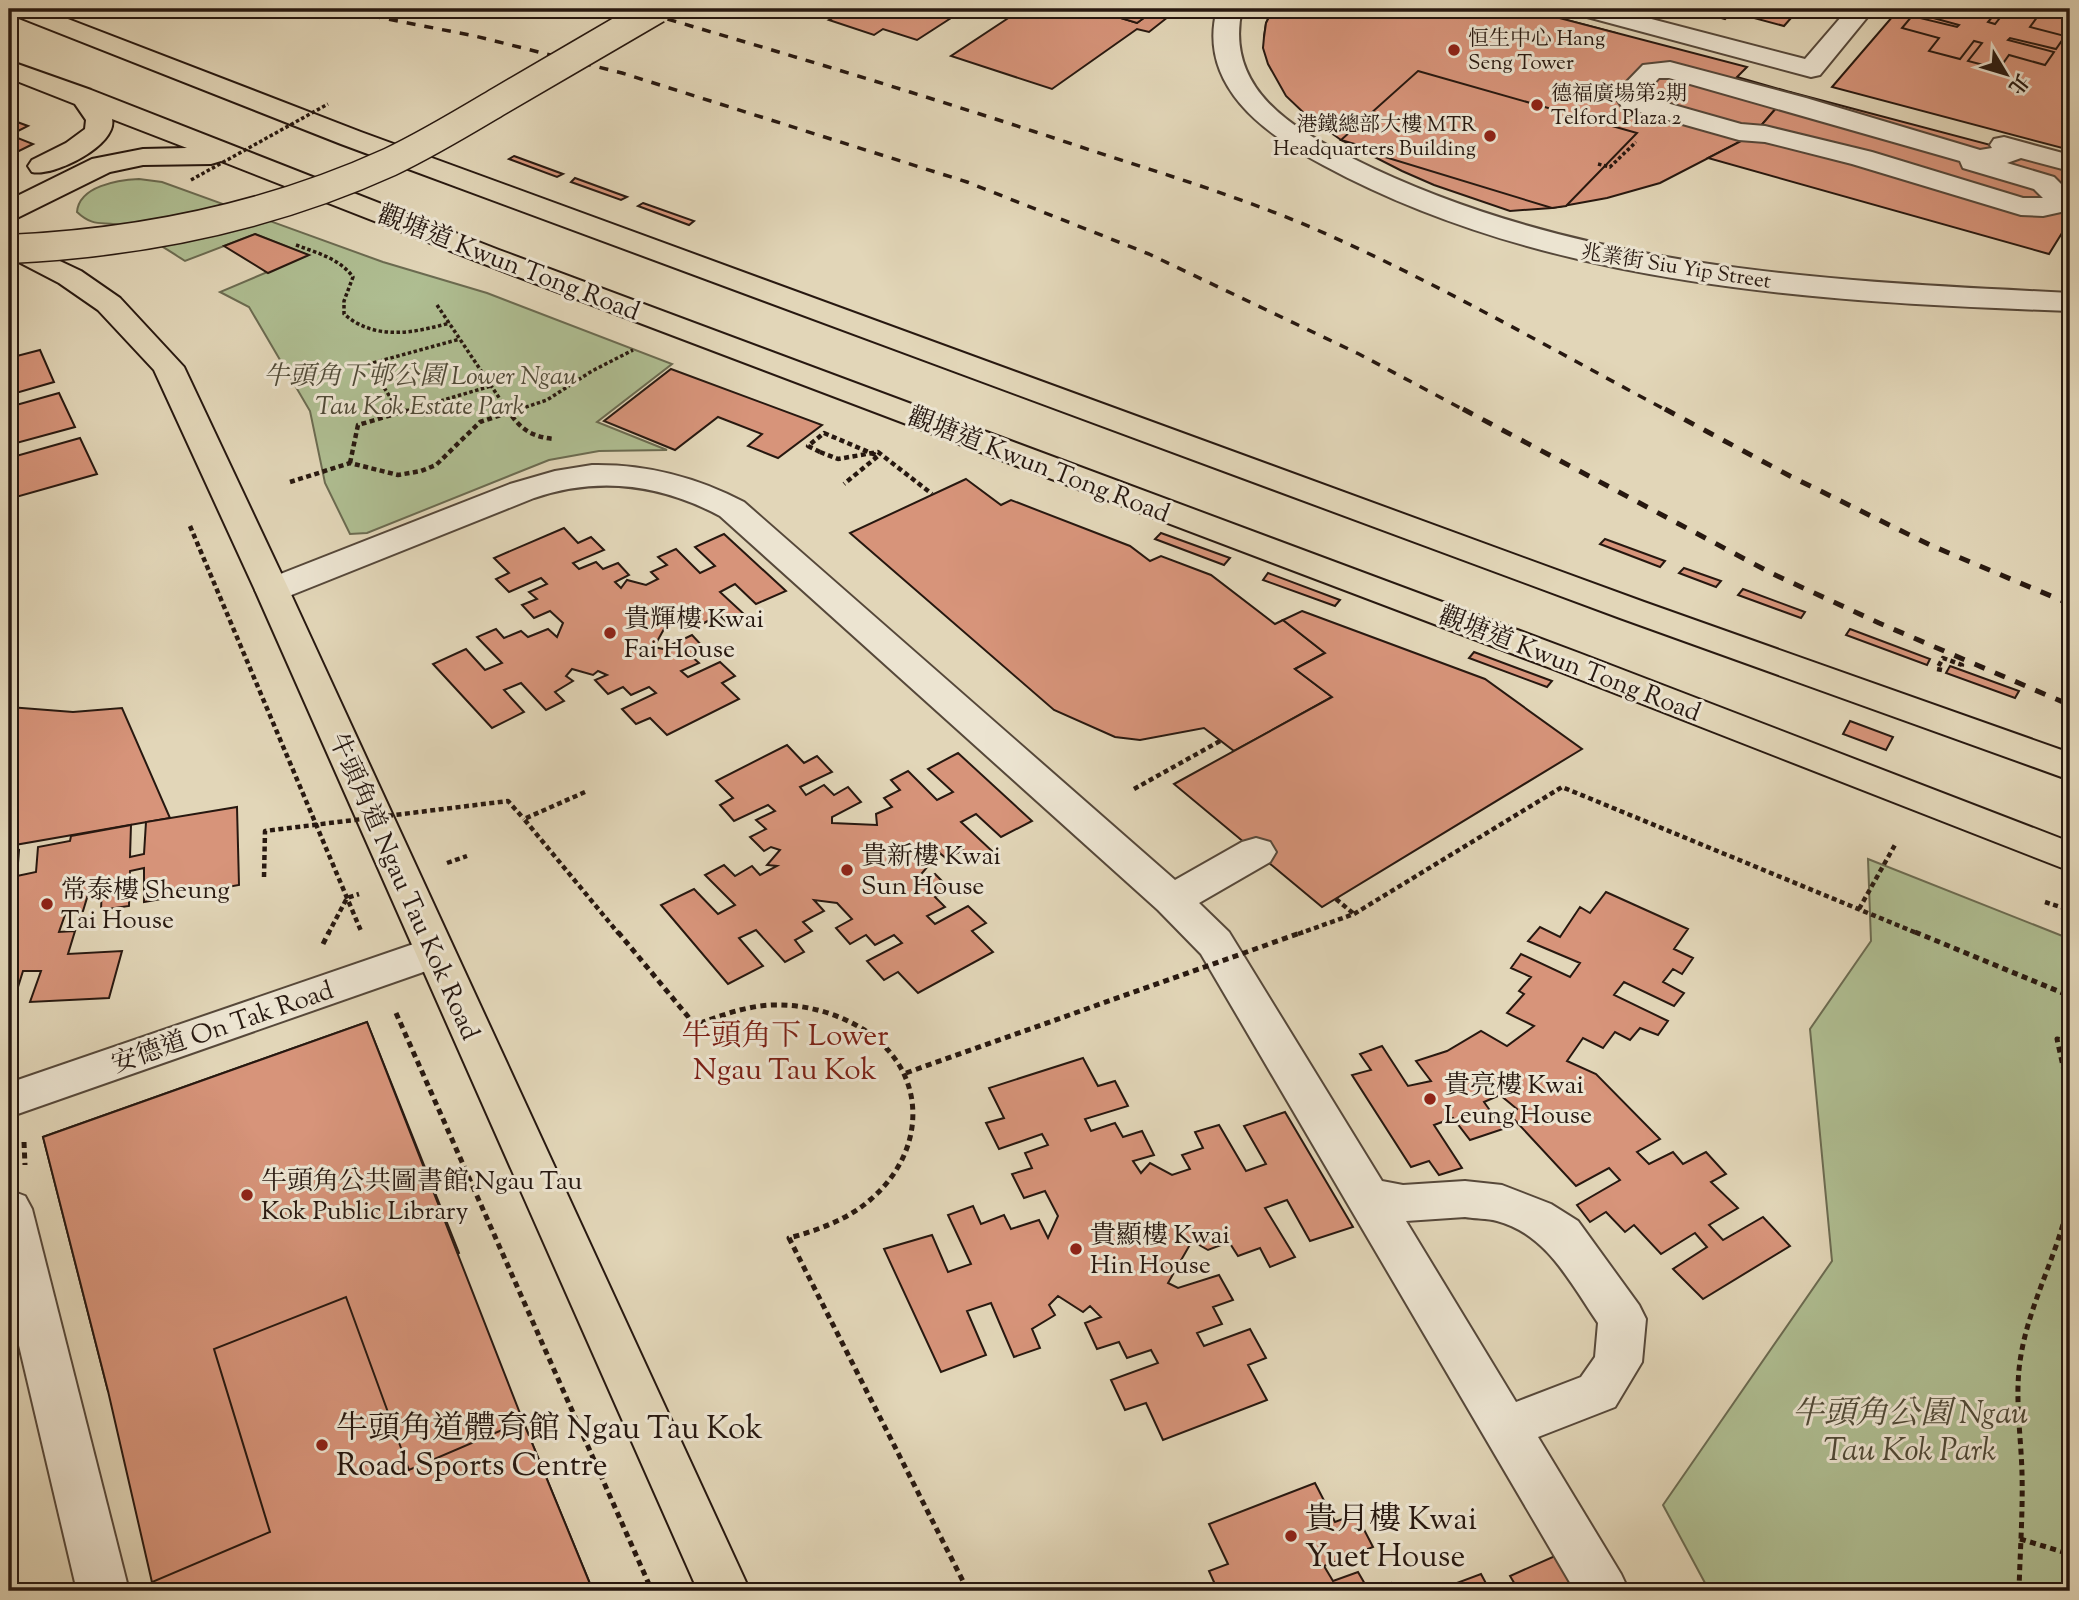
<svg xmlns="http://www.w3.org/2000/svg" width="2079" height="1600" viewBox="0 0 2079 1600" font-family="'Sorts Mill Goudy','Noto Serif TC',serif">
<rect width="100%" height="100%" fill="#e2d6b8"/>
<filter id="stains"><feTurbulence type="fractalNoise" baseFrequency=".00286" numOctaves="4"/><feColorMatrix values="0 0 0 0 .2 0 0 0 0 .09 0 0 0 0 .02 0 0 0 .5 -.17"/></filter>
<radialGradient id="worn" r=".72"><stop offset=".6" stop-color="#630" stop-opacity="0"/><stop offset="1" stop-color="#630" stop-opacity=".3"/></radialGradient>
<!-- green -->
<g fill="#afbe92" stroke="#6b6b51" stroke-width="2">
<path d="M139 179 162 182 383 262 487 293 672 364 597 422 667 450 599 451 549 460 367 533 350 534 325 483 310 411 249 307 220 292 308 255 255 234 185 261C166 249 145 234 123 226 104 220 95 229 77 212 79 186 118 180 139 179Z"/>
<path d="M1868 859 2070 939V1591H1699L1705 1583 1663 1505 1832 1261 1810 1029 1871 941Z"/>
</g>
<!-- building -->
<g fill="#d7947a" stroke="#271810" stroke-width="2">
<path d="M818 9H965L917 40 883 29 874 35 829 20 838 15Z"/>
<path d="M1022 9H1091L1137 23 1152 12 1168 17 1149 32 1137 29 1052 89 951 56Z"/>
<path d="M1091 9H1179L1168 17 1152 12 1137 23Z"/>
<path d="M1273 9H1525L1616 33 1578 70 1570 69 1534 104 1418 71 1414 75 1372 63 1368 66 1264 37 1266 23Z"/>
<path d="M1273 9H1525L1747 67 1737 77 1790 92 1753 135 1660 183 1607 198 1552 208 1510 211 1434 185 1402 171 1341 140 1306 115 1286 96 1268 64 1263 48 1264 37 1266 23Z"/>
<path d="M1691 9H1799L1784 26 1732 12 1725 19Z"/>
<path d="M1899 9H2070V150L1832 87Z"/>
<path d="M1919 9H1999L1988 22 1995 24 2007 9H2024L2040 13 2030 27 2065 36 2056 49 2010 38 2008 40 2054 52 2045 65 2009 55 1999 69 1968 61 1982 43 1974 41 1960 59 1929 51 1939 38 1902 28 1912 16 1957 27 1959 25 1915 13Z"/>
<path d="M1418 71 1534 104 1637 133 1566 206 1552 208 1362 150 1365 147 1341 140Z"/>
<path d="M1790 92 2070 166V220L2049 254 1708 158 1753 135Z"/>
<path d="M9 119 28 126 10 135 33 144 9 156Z"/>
<path d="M514 156 563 174 557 177 509 159Z"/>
<path d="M575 178 627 197 621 200 571 182Z"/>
<path d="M643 203 694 221 689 225 638 206Z"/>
<path d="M255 234 309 255 268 273 224 246Z"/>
<path d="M40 350 54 382 9 395V358Z"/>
<path d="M671 369 822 425 778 458 748 446 762 434 718 417 675 450 604 421Z"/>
<path d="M59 393 75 427 9 445V407Z"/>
<path d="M80 438 97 474 9 499V458Z"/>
<path d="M966 479 1001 505 1011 500 1130 546 1150 561 1161 556 1211 575 1275 624 1283 620 1325 653 1295 669 1332 697 1234 751 1204 728 1140 740 1115 737 1054 710 850 533Z"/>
<path d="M564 528 578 543 591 537 604 550 573 563 579 569 596 562 603 569 618 563 629 575 615 582 621 588 627 580 646 585 658 579 651 572 667 565 658 557 676 549 700 573 715 566 695 547 724 534 786 591 756 604 735 584 720 592 746 616 729 624 719 615 704 623 696 616 681 623 669 620 654 647 663 649 692 635 704 648 690 655 699 663 681 671 688 677 720 662 735 676 722 683 739 699 667 735 650 718 636 724 622 709 656 693 649 687 631 695 623 687 608 694 595 680 607 675 598 671 593 675 572 669 566 676 573 681 555 692 564 701 546 710 521 683 504 690 524 712 492 728 433 664 466 649 485 670 502 663 477 637 496 629 504 638 521 631 528 637 548 629 557 637 563 623 550 611 534 618 522 605 537 599 529 592 547 584 541 578 509 592 496 579 509 573 494 558Z"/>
<path d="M1161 533 1230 558 1224 565 1155 539Z"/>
<path d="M1605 539 1665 561 1660 567 1600 544Z"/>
<path d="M1684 568 1721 581 1716 587 1679 573Z"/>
<path d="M1268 573 1340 600 1335 606 1263 580Z"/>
<path d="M1743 589 1805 612 1801 618 1738 595Z"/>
<path d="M1302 611 1485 679 1582 749 1322 907 1174 784 1332 697 1295 669 1325 653 1283 620Z"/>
<path d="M1850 629 1930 659 1927 665 1846 635Z"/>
<path d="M1474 652 1552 681 1547 687 1469 658Z"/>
<path d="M1950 666 2019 691 2015 698 1946 673Z"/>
<path d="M9 707 73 712 122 708 170 818 9 846Z"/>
<path d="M1850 721 1893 737 1886 750 1843 734Z"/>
<path d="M787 745 804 763 817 756 832 772 800 787 806 795 824 785 834 795 848 787 861 802 832 817V823L877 825 876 814 892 807 884 798 900 790 891 780 908 771 937 800 953 792 928 769 958 753 1032 821 1001 837 976 814 961 822 992 851 974 861 963 850 947 859 937 851 920 859 928 866 917 879 919 882 935 874 950 889 935 897 945 907 927 916 935 924 968 906 986 923 972 931 993 952 918 993 898 972 884 980 867 961 902 943 894 935 875 945 866 935 850 944 836 928 852 919 837 903 814 900 824 911 803 922 812 931 795 940 804 952 785 962 756 930 739 938 763 966 728 984 661 905 694 889 718 914 735 905 705 875 724 865 735 876 752 866 760 875 777 866 767 865 780 850 771 847 764 851 750 837 766 829 756 820 775 811 768 805 734 821 720 805 733 798 716 781Z"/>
<path d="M237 807 239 885 144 902V868L130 871 129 906 101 910 102 886 90 888 83 911 66 912 59 932 75 931 68 954 122 951 109 998 30 1002 41 971H23L13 1003H9V852L19 850 17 876 36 872 38 847 70 841 71 836 131 825 130 857 144 854 146 822Z"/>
<path d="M1606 892 1688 929 1674 949 1693 958 1682 974 1673 969 1663 982 1684 993 1674 1006 1624 982 1614 995 1668 1021 1658 1035 1640 1028 1630 1040 1615 1032 1603 1048 1583 1038 1567 1061 1596 1074 1660 1139 1637 1152 1649 1164 1673 1152 1683 1164 1706 1152 1726 1174 1711 1182 1738 1208 1709 1225 1723 1240 1763 1217 1790 1246 1703 1299 1673 1269 1707 1247 1695 1233 1661 1254 1634 1225 1625 1232 1606 1212 1590 1222 1577 1205 1620 1180 1609 1168 1576 1186 1511 1116 1517 1109 1500 1095 1484 1102 1503 1129 1470 1140 1453 1118 1434 1125 1462 1168 1439 1175 1429 1161 1411 1167 1352 1075 1371 1070 1360 1054 1382 1046 1408 1086 1431 1081 1416 1061 1447 1051 1481 1031 1507 1046 1534 1026 1507 1013 1524 994 1519 991 1531 977 1511 968 1521 954 1570 977 1580 963 1528 941 1540 927 1560 937 1580 907 1590 913Z"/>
<path d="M367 1022 459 1253 108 1391 43 1137Z"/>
<path d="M367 1022 523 1421 593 1591H154L108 1391 43 1137Z"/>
<path d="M1083 1058 1098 1086 1115 1081 1128 1106 1085 1119 1091 1131 1115 1123 1123 1137 1142 1131 1154 1155 1133 1161 1141 1173 1150 1163 1172 1175 1190 1169 1182 1155 1203 1148 1195 1132 1219 1125 1246 1171 1266 1164 1244 1126 1285 1112 1353 1227 1310 1241 1287 1200 1265 1208 1295 1257 1270 1267 1260 1248 1238 1256 1229 1242 1208 1250 1192 1241 1168 1283 1178 1288 1219 1275 1233 1300 1213 1307 1222 1324 1197 1333 1204 1346 1250 1329 1266 1358 1248 1365 1267 1400 1163 1440 1146 1403 1125 1410 1111 1380 1158 1363 1151 1350 1127 1358 1119 1342 1097 1349 1085 1323 1101 1317 1090 1306 1083 1312 1058 1296 1049 1305 1055 1315 1032 1329 1040 1348 1014 1357 991 1303 967 1311 986 1355 941 1372 884 1249 932 1235 948 1272 971 1264 948 1215 973 1206 981 1224 1004 1215 1011 1229 1039 1220 1048 1238 1058 1216 1045 1191 1024 1198 1012 1174 1032 1168 1025 1153 1048 1145 1042 1134 999 1149 986 1123 1004 1118 989 1088Z"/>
<path d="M346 1297 409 1470 523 1421 593 1591H154L152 1582 270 1532 214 1349Z"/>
<path d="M1315 1483 1335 1522 1356 1514 1373 1547 1324 1566 1333 1581 1358 1572 1369 1591 1391 1583 1396 1591H1278L1275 1586 1263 1591H1218L1209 1571 1228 1564 1209 1524Z"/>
<path d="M1555 1556 1576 1591H1519L1510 1576Z"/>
<path d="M1481 1574 1490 1591H1457L1454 1584Z"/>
</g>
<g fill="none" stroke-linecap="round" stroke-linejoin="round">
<defs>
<g id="minor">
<path d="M1217 9H1242C1224 88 1292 129 1354 159 1576 270 1827 281 2070 293V311C1819 302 1548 287 1323 165 1263 133 1197 85 1217 9Z"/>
<path d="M1519 9H1546C1539 18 1532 18 1522 15Z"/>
<path d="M1572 9H1613L1805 59 1848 9H1874L1820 75 1811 77 1576 14Z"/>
<path d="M1670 62 1806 98 1980 150 1992 148 1990 145 1994 139 2004 137 2070 155V171L2021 158 2007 163 2054 177 2070 193V210L2043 216 2021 215 1852 164 1765 142 1739 140 1622 107 1614 95 1643 65ZM1659 78H1669L1960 161 1963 168 2034 189 2043 198H2023L1872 152 1765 126 1741 124 1642 96Z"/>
<path d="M592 465C646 464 696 477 744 502L1175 880 1242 842 1256 838 1270 842 1276 852 1270 862 1199 903 1229 932 1382 1181 1403 1185 1465 1181 1502 1185 1551 1204 1578 1221 1639 1305 1646 1319 1642 1362 1615 1407 1538 1437 1621 1574 1629 1591H1575L1201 954 1158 910 720 516C660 484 599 476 534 498L284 598 272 601 260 598 255 590 260 582 510 484 555 471ZM1465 1217C1475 1219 1487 1218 1497 1221 1547 1234 1571 1284 1598 1323L1595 1357 1581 1377 1516 1402 1406 1221Z"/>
<path d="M434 937 449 941 455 952 449 963 9 1117V1083Z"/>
<path d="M9 1190 25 1196 32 1209 129 1591H77L9 1303Z"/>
</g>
<path id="major" d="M9 237 81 271 120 298 184 367 289 590 750 1591H698L255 590 154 370 98 310 59 283 9 257Z"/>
<g id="highway">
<path d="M9 9H42L361 132 1644 602 2070 753V780L1620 618 341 144 11 14Z"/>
<path d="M9 61 91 90 499 250 1579 653 2070 842V871L1553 669 479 262 221 161 211 164 143 165 110 172 19 217 9 220V200L92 159 143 149 187 148 112 119C118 145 54 177 32 172L28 166 32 160 66 143 85 129 86 120 75 104 9 78Z"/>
</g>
</defs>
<!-- minor casing -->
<use href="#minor" stroke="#56483a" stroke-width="4"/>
<!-- major casing -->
<use href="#major" stroke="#271810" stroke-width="4"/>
<!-- highway casing -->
<use href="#highway" stroke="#271810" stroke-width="4"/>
<!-- path-far2 -->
<g stroke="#271810" stroke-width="3.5" stroke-dasharray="3.5 2.5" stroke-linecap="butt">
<path d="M1598 164 1610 167 1636 142"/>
<path d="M296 245C317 253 339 258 353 277L344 301V314C375 341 413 333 450 323"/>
<path d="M437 305 508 411"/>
<path d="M399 411 369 364 460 339"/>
<path d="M406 411 491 386"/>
<path d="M514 411 547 400 592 371 633 350"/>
</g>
<!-- path-far1 -->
<g stroke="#271810" stroke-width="4.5" stroke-dasharray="5 3.5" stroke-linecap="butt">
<path d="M398 409 400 412"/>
<path d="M507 409C520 429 531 437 555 439"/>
<path d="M820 452 808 446 824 433 878 456 844 484"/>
<path d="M350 463 358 425 412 409"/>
<path d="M290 482 350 463 398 475 421 471 436 465 480 422 519 409"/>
<path d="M190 526 361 931"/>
<path d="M1942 670 1937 669 1943 658 1962 665 1960 669"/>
<path d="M1134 789 1220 741"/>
<path d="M585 792 524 819 619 934"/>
<path d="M447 863 467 856"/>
<path d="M1336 899 1354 914"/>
<path d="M2045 902 2070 910"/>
<path d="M1859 909 1896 843"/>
<path d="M328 934 347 898 359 894"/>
</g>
<!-- path -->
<g stroke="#271810" stroke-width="5" stroke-dasharray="6 4.5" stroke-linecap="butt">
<path d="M618 932 695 1025C720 1016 745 1006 772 1005 801 1004 829 1011 854 1024 928 1063 931 1148 870 1200 847 1220 818 1230 789 1238L968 1591"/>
<path d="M323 944 329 932"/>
<path d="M396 1013 652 1591"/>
<path d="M2070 1041 2057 1039 2070 1098"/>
<path d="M24 1142 25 1165"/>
<path d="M2020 1539 2070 1554"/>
<path d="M2019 1591C2020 1552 2023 1512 2022 1473 2021 1434 2014 1394 2021 1355 2030 1301 2059 1252 2070 1197"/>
</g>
<!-- minor -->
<use href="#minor" fill="#ece4d1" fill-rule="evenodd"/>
<!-- major -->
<use href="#major" fill="#e2d6b8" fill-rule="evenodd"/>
<!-- highway -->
<use href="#highway" fill="#e2d6b8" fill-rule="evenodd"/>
<!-- rail-far1 -->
<g stroke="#271810" stroke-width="3.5" stroke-dasharray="9 9" stroke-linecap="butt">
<path d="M336 9 475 36 622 73 967 182 1149 254 1359 354 1466 411"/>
<path d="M633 9C787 54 941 100 1093 151 1167 175 1243 198 1315 229 1436 282 1551 349 1668 411"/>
</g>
<!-- rail -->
<g stroke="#271810" stroke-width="5" stroke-dasharray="11 11" stroke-linecap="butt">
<path d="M1463 409 1771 573 1879 623 2070 705"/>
<path d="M1665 409 1790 476 1930 545 2070 604"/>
</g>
<defs>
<path id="major-bridge" d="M9 249C141 243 269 217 390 162 428 144 464 122 501 100 553 70 605 39 657 9"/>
</defs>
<!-- major-bridge casing -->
<use href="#major-bridge" stroke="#271810" stroke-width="31" stroke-linecap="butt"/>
<!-- path-bridge-far2 -->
<path stroke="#271810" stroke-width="3.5" stroke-dasharray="3.5 2.5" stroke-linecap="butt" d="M191 180 328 104"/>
<!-- path-bridge-far1 -->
<g stroke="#271810" stroke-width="4.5" stroke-dasharray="5 3.5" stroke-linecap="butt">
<path d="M820 452 838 459 878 452 932 494"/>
<path d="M264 877 265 831 508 801 524 819"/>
<path d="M1298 934 1354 914 1562 787 1919 934"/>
</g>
<!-- path-bridge -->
<g stroke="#271810" stroke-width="5" stroke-dasharray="6 4.5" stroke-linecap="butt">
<path d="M1915 932 2070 996"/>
<path d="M906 1073 1303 932"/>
</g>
<!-- major-bridge -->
<use href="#major-bridge" stroke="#e2d6b8" stroke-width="28"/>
</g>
<!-- markers -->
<g fill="#8f2418" stroke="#ece4d1" stroke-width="2.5">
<circle cx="1454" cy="50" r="7"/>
<circle cx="1537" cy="105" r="7"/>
<circle cx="1490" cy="136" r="7"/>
<circle cx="610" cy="633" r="7"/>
<circle cx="847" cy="870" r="7"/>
<circle cx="47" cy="904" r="7"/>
<circle cx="1430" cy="1099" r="7"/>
<circle cx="247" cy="1195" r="7"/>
<circle cx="1076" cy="1249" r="7"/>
<circle cx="322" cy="1445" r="7"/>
<circle cx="1291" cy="1536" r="7"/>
</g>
<g text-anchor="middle" stroke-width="6" stroke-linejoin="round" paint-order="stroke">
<!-- far-poi labels -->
<g font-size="21" fill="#271810" stroke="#ece4d1" text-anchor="start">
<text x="1468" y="45">恒生中心 Hang<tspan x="1468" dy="24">Seng Tower</tspan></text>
<text x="1551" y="100">德福廣場第2期<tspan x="1551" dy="24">Telford Plaza 2</tspan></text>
<text x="1476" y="131" text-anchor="end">港鐵總部大樓 MTR<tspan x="1476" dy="24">Headquarters Building</tspan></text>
</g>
<!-- far-street labels -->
<g font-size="21" fill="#271810" stroke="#ece4d1">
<text transform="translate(1676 266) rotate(9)" y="7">兆業街 Siu Yip Street</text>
</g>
<!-- street labels -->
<g font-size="26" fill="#271810" stroke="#ece4d1">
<text transform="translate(509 262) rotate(21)" y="9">觀塘道 Kwun Tong Road</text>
<text transform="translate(1039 464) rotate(21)" y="9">觀塘道 Kwun Tong Road</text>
<text transform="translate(1570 663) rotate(21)" y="9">觀塘道 Kwun Tong Road</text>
<text transform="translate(405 886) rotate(66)" y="9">牛頭角道 Ngau Tau Kok Road</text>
<text transform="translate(222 1026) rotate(-19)" y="9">安德道 On Tak Road</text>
</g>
<!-- park labels -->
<g font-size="26" font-style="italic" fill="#504a37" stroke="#ece4d1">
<text x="420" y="384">牛頭角下邨公園 Lower Ngau<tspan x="420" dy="30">Tau Kok Estate Park</tspan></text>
</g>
<!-- poi labels -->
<g font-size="26" fill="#271810" stroke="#ece4d1" text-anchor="start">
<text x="624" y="627">貴輝樓 Kwai<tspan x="624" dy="30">Fai House</tspan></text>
<text x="861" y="864">貴新樓 Kwai<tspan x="861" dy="30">Sun House</tspan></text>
<text x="61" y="898">常泰樓 Sheung<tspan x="61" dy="30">Tai House</tspan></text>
<text x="1444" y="1093">貴亮樓 Kwai<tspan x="1444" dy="30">Leung House</tspan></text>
<text x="261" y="1189">牛頭角公共圖書館 Ngau Tau<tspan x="261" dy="30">Kok Public Library</tspan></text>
<text x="1090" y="1243">貴顯樓 Kwai<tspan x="1090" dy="30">Hin House</tspan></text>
</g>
<!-- quarter labels -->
<g font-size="30" fill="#7a1f14" stroke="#ece4d1">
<text x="785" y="1045">牛頭角下 Lower<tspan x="785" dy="34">Ngau Tau Kok</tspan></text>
</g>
<!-- near-park labels -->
<g font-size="32" font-style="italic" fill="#504a37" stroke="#ece4d1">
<text x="1910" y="1423">牛頭角公園 Ngau<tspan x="1910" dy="37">Tau Kok Park</tspan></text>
</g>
<!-- near-poi labels -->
<g font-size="32" fill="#271810" stroke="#ece4d1" text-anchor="start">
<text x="336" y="1438">牛頭角道體育館 Ngau Tau Kok<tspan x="336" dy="37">Road Sports Centre</tspan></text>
<text x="1305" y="1529">貴月樓 Kwai<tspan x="1305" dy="37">Yuet House</tspan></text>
</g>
</g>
<!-- margin -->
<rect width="2079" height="1600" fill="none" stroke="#e2d6b8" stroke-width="35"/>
<rect x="10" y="10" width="2058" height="1579" fill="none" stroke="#271810" stroke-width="3.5"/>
<rect x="18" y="18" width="2044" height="1565" fill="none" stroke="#271810" stroke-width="2"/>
<!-- north arrow -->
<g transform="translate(2006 74) rotate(128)" stroke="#ece4d1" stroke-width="5" paint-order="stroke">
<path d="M0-5L12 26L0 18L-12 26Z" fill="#271810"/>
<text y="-10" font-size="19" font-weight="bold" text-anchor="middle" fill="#271810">北</text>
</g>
<rect width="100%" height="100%" filter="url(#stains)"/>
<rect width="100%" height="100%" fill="url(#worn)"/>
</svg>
